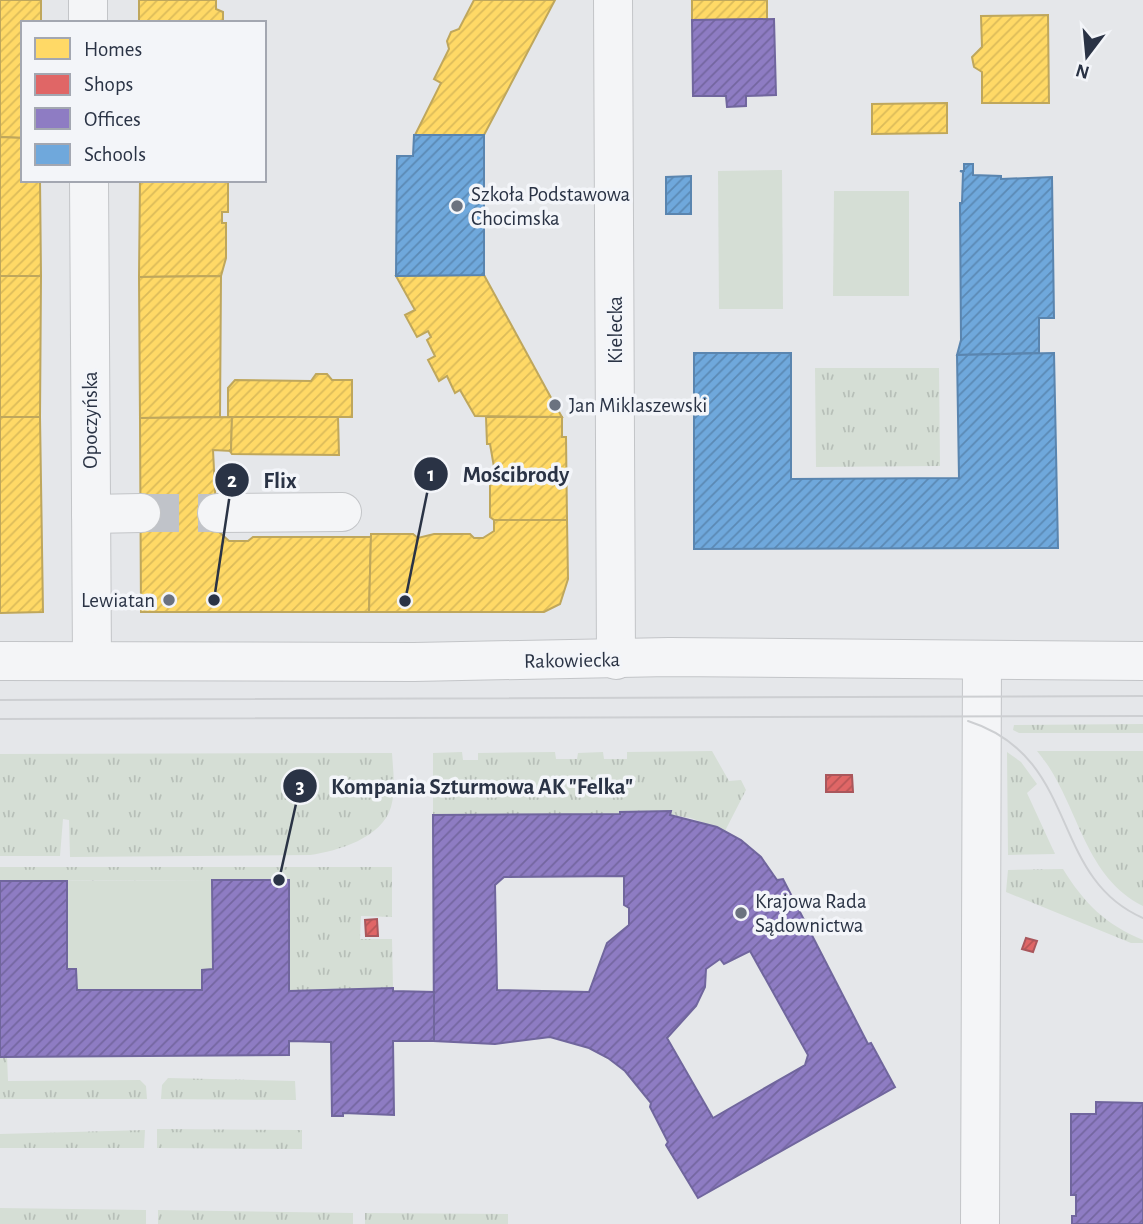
<svg xmlns="http://www.w3.org/2000/svg" width="1143" height="1224" viewBox="0 0 1143 1224" font-family="'Alegreya Sans',sans-serif">
<defs>
<pattern id="grass-tufts" width="24" height="20" patternUnits="userSpaceOnUse" patternTransform="scale(1.75)"><rect width="24" height="20" fill="#d5ded5"/><path d="M3 7l-1-3M5 7V3M7 7l1-3M15 17l-1-3M17 17v-4M19 17l1-3" fill="none" stroke="#b7bfb8"/></pattern>
<pattern id="homes-hatch" width="6" height="6" patternUnits="userSpaceOnUse" patternTransform="scale(1.75)"><rect width="6" height="6" fill="#ffd966"/><path d="M-1 1l2-2M0 6l6-6M5 7l2-2" fill="none" stroke="#dbbb5a"/></pattern>
<pattern id="shops-hatch" width="6" height="6" patternUnits="userSpaceOnUse" patternTransform="scale(1.75)"><rect width="6" height="6" fill="#e06666"/><path d="M-1 1l2-2M0 6l6-6M5 7l2-2" fill="none" stroke="#b65556"/></pattern>
<pattern id="offices-hatch" width="6" height="6" patternUnits="userSpaceOnUse" patternTransform="scale(1.75)"><rect width="6" height="6" fill="#8e7cc3"/><path d="M-1 1l2-2M0 6l6-6M5 7l2-2" fill="none" stroke="#7466a0"/></pattern>
<pattern id="schools-hatch" width="6" height="6" patternUnits="userSpaceOnUse" patternTransform="scale(1.75)"><rect width="6" height="6" fill="#6fa8dc"/><path d="M-1 1l2-2M0 6l6-6M5 7l2-2" fill="none" stroke="#5b89b4"/></pattern>
</defs>
<rect width="100%" height="100%" fill="#e5e7ea"/>
<!-- grass -->
<g fill="url(#grass-tufts)">
<path d="M815 368H939L940 466 816 467Z"/>
<path d="M1143 724V733H1019L1013 730 1014 725Z"/>
<path d="M712 751 729 781 741 780 746 790 725 831 691 818 670 815 671 811 620 812V814L433 815V753L462 752 463 760H478V753L555 752 556 759H577L578 753 603 752 604 759H627V752Z"/>
<path d="M1037 751H1143V906C1081 875 1079 800 1037 751Z"/>
<path d="M1007 752 1021 762 1037 784 1027 793 1055 854 1008 855Z"/>
<path d="M392 753C393 770 396 790 391 807 382 838 338 851 310 855L70 857 69 820 63 819 60 856H0V754Z"/>
<path d="M0 867H392V917L361 916 360 939H392L393 988 289 991 288 880 0 881Z"/>
<path d="M1063 869C1084 903 1106 925 1143 940V943H1131L1006 892 1008 870Z"/>
<path d="M0 1057H7L8 1081 140 1080 146 1086 147 1099H0Z"/>
<path d="M168 1078 295 1081 296 1100 161 1099 162 1085Z"/>
<path d="M157 1129 302 1130V1149L157 1148Z"/>
<path d="M145 1130 144 1148H0V1134Z"/>
<path d="M0 1208 146 1210V1224H0Z"/>
<path d="M158 1210 353 1213V1224H158Z"/>
<path d="M365 1213 508 1214V1224H365Z"/>
</g>
<!-- green -->
<g fill="#d5ded5">
<path d="M782 170 783 309H719L718 171Z"/>
<path d="M834 191H909V296H833Z"/>
<path d="M212 880 213 969 202 990H77L76 970 67 969V881Z"/>
</g>
<!-- homes -->
<g fill="url(#homes-hatch)" stroke="#bfa75c" stroke-width="2">
<path d="M0 0H41V23H23V138L0 137Z"/>
<path d="M139 0H216V9L223 12V23H139Z"/>
<path d="M474 0H555L484 135H415L441 83 434 79 449 49 447 41 451 32 459 29Z"/>
<path d="M692 0H767V19L692 20Z"/>
<path d="M1048 15 1049 103H982V72L974 67 972 57 982 47 981 16Z"/>
<path d="M947 103V133L872 134V104Z"/>
<path d="M0 137 23 138V180H40L41 276H0Z"/>
<path d="M140 180H228V212H222V223H226V258L221 276 139 277Z"/>
<path d="M484 275 555 405 562 417 475 416 460 390 455 393 447 376 439 381 428 360 435 356 427 340 431 337 428 331 417 337 405 315 415 310 396 276Z"/>
<path d="M0 276H41L40 417H0Z"/>
<path d="M221 276 220 417 140 418 139 277Z"/>
<path d="M316 374H327L332 380H352V417H228V388L235 380 311 381Z"/>
<path d="M0 417H40L43 612 0 613Z"/>
<path d="M232 417 231 451 213 450 217 530 229 541H248L253 537H371L369 612H141L140 418Z"/>
<path d="M232 417H338L339 455 232 454 229 450 231 451Z"/>
<path d="M486 417H562V437H566L567 520H494L490 517V475H493L494 467 490 444H487Z"/>
<path d="M494 520H567L568 579 560 604 544 612H369L371 534H413L418 538 434 534H470L474 538H483L494 531Z"/>
</g>
<!-- shops -->
<g fill="url(#shops-hatch)" stroke="#a9575c" stroke-width="2">
<path d="M826 775H852L853 792H826Z"/>
<path d="M377 919 378 936H366L365 920Z"/>
<path d="M1026 938 1037 941 1033 952 1022 949Z"/>
</g>
<!-- offices -->
<g fill="url(#offices-hatch)" stroke="#70669d" stroke-width="2" fill-rule="evenodd">
<path d="M774 19 776 95 746 96V106L727 107 726 96H693L692 20Z"/>
<path d="M671 811 670 815 717 827 741 840 761 857 777 880 783 879 868 1044 871 1043 895 1087 698 1198 666 1145 668 1142 650 1107 651 1103 625 1071 608 1058 589 1048 550 1037 495 1044 434 1041 433 815 620 814V812ZM624 876V905L629 908V925L607 943 589 992 497 990 495 885 504 877ZM750 951 808 1055 805 1065 713 1118 667 1038 696 1006 705 987 706 969 720 959 724 964Z"/>
<path d="M212 880H289V991L393 988V991L434 992V1041H393L394 1115 343 1113V1116H332L331 1042 289 1041V1055L0 1057V881H67V969H76L77 990H202V970L213 969Z"/>
<path d="M1096 1102 1143 1103V1224H1072V1216H1076V1195H1071V1114H1096Z"/>
</g>
<!-- schools -->
<g fill="url(#schools-hatch)" stroke="#5a85af" stroke-width="2">
<path d="M414 135H484V275L396 276 397 156H413Z"/>
<path d="M964 164H973V175L1001 176V179L1052 177 1054 318H1039V353L957 355 961 340 960 203H962L963 172 960 171H964Z"/>
<path d="M691 176V214H666V177Z"/>
<path d="M694 353H791V479L959 478 957 355 1054 353 1058 548 694 549Z"/>
</g>
<g fill="none" stroke-linecap="round" stroke-linejoin="round">
<!-- minor-tunnel -->
<path stroke="#c0c3c9" stroke-width="38" stroke-dasharray="38 19" stroke-linecap="butt" d="M141 513H217"/>
<defs>
<g id="minor">
<path d="M88 0V23"/>
<path d="M613 0 616 660"/>
<path d="M89 180 92 660"/>
<path d="M217 513 342 512"/>
<path d="M91 514 141 513"/>
<path d="M0 661 414 662 669 657 1143 661"/>
<path d="M980 1224 982 660"/>
</g>
</defs>
<!-- minor casing -->
<use href="#minor" stroke="#c3c5c8" stroke-width="40"/>
<!-- minor -->
<use href="#minor" stroke="#f4f5f7" stroke-width="38"/>
<!-- tram -->
<g stroke="#cdcfd2" stroke-width="2">
<path d="M0 700 1143 696"/>
<path d="M0 719 1143 716"/>
<path d="M968 721C1081 757 1048 877 1143 918"/>
</g>
</g>
<!-- markers -->
<g fill="#6b727f" stroke="#f3f5f9" stroke-width="2.5">
<circle cx="457" cy="206" r="7"/>
<circle cx="555" cy="405" r="7"/>
<circle cx="169" cy="600" r="7"/>
<circle cx="741" cy="913" r="7"/>
</g>
<g text-anchor="middle" stroke-width="7" stroke-linejoin="round" paint-order="stroke">
<!-- poi labels -->
<g font-size="21" fill="#2a3345" stroke="#f3f5f9" text-anchor="start">
<text x="471" y="201">Szkoła Podstawowa<tspan x="471" dy="24">Chocimska</tspan></text>
<text x="569" y="412">Jan Miklaszewski</text>
<text x="155" y="607" text-anchor="end">Lewiatan</text>
<text x="755" y="908">Krajowa Rada<tspan x="755" dy="24">Sądownictwa</tspan></text>
</g>
<!-- street labels -->
<g font-size="21" fill="#2a3345" stroke="#f3f5f9">
<text transform="translate(615 330) rotate(-90)" y="7">Kielecka</text>
<text transform="translate(90 420) rotate(-90)" y="7">Opoczyńska</text>
<text transform="translate(572 660) rotate(-1)" y="7">Rakowiecka</text>
</g>
</g>
<!-- callouts -->
<path fill="none" stroke="#2a3345" stroke-width="2.5" d="M405 601L431 474M214 600L232 480M279 880L300 786"/>
<g fill="#2a3345" stroke="#f3f5f9" stroke-width="2.5">
<circle cx="405" cy="601" r="7"/>
<circle cx="214" cy="600" r="7"/>
<circle cx="279" cy="880" r="7"/>
<circle cx="431" cy="474" r="18"/>
<circle cx="232" cy="480" r="18"/>
<circle cx="300" cy="786" r="18"/>
</g>
<g font-size="21" text-anchor="middle" font-weight="bold" fill="#fff">
<text x="431" y="481">1</text>
<text x="232" y="487">2</text>
<text x="300" y="793">3</text>
</g>
<g font-size="23" text-anchor="middle" font-weight="bold" fill="#2a3345" stroke="#f3f5f9" stroke-width="7" stroke-linejoin="round" paint-order="stroke">
<text x="516" y="482">Mościbrody</text>
<text x="280" y="488">Flix</text>
<text x="482" y="794">Kompania Szturmowa AK "Felka"</text>
</g>
<!-- legend -->
<rect x="21" y="21" width="245" height="161" fill="#f3f5f9" stroke="#a3a7b1" stroke-width="2"/>
<rect x="35" y="38" width="35" height="21" fill="#ffd966" stroke="#a3a7b1" stroke-width="2"/>
<text x="84" y="56" font-size="21" fill="#2a3345">Homes</text>
<rect x="35" y="74" width="35" height="21" fill="#e06666" stroke="#a3a7b1" stroke-width="2"/>
<text x="84" y="91" font-size="21" fill="#2a3345">Shops</text>
<rect x="35" y="108" width="35" height="21" fill="#8e7cc3" stroke="#a3a7b1" stroke-width="2"/>
<text x="84" y="126" font-size="21" fill="#2a3345">Offices</text>
<rect x="35" y="144" width="35" height="21" fill="#6fa8dc" stroke="#a3a7b1" stroke-width="2"/>
<text x="84" y="161" font-size="21" fill="#2a3345">Schools</text>
<!-- north arrow -->
<g transform="translate(1087 56) rotate(196)" stroke="#f3f5f9" stroke-width="5" paint-order="stroke">
<path d="M0-5L12 26L0 18L-12 26Z" fill="#2a3345"/>
<text y="-10" font-size="19" font-weight="bold" text-anchor="middle" fill="#2a3345">N</text>
</g>
</svg>
